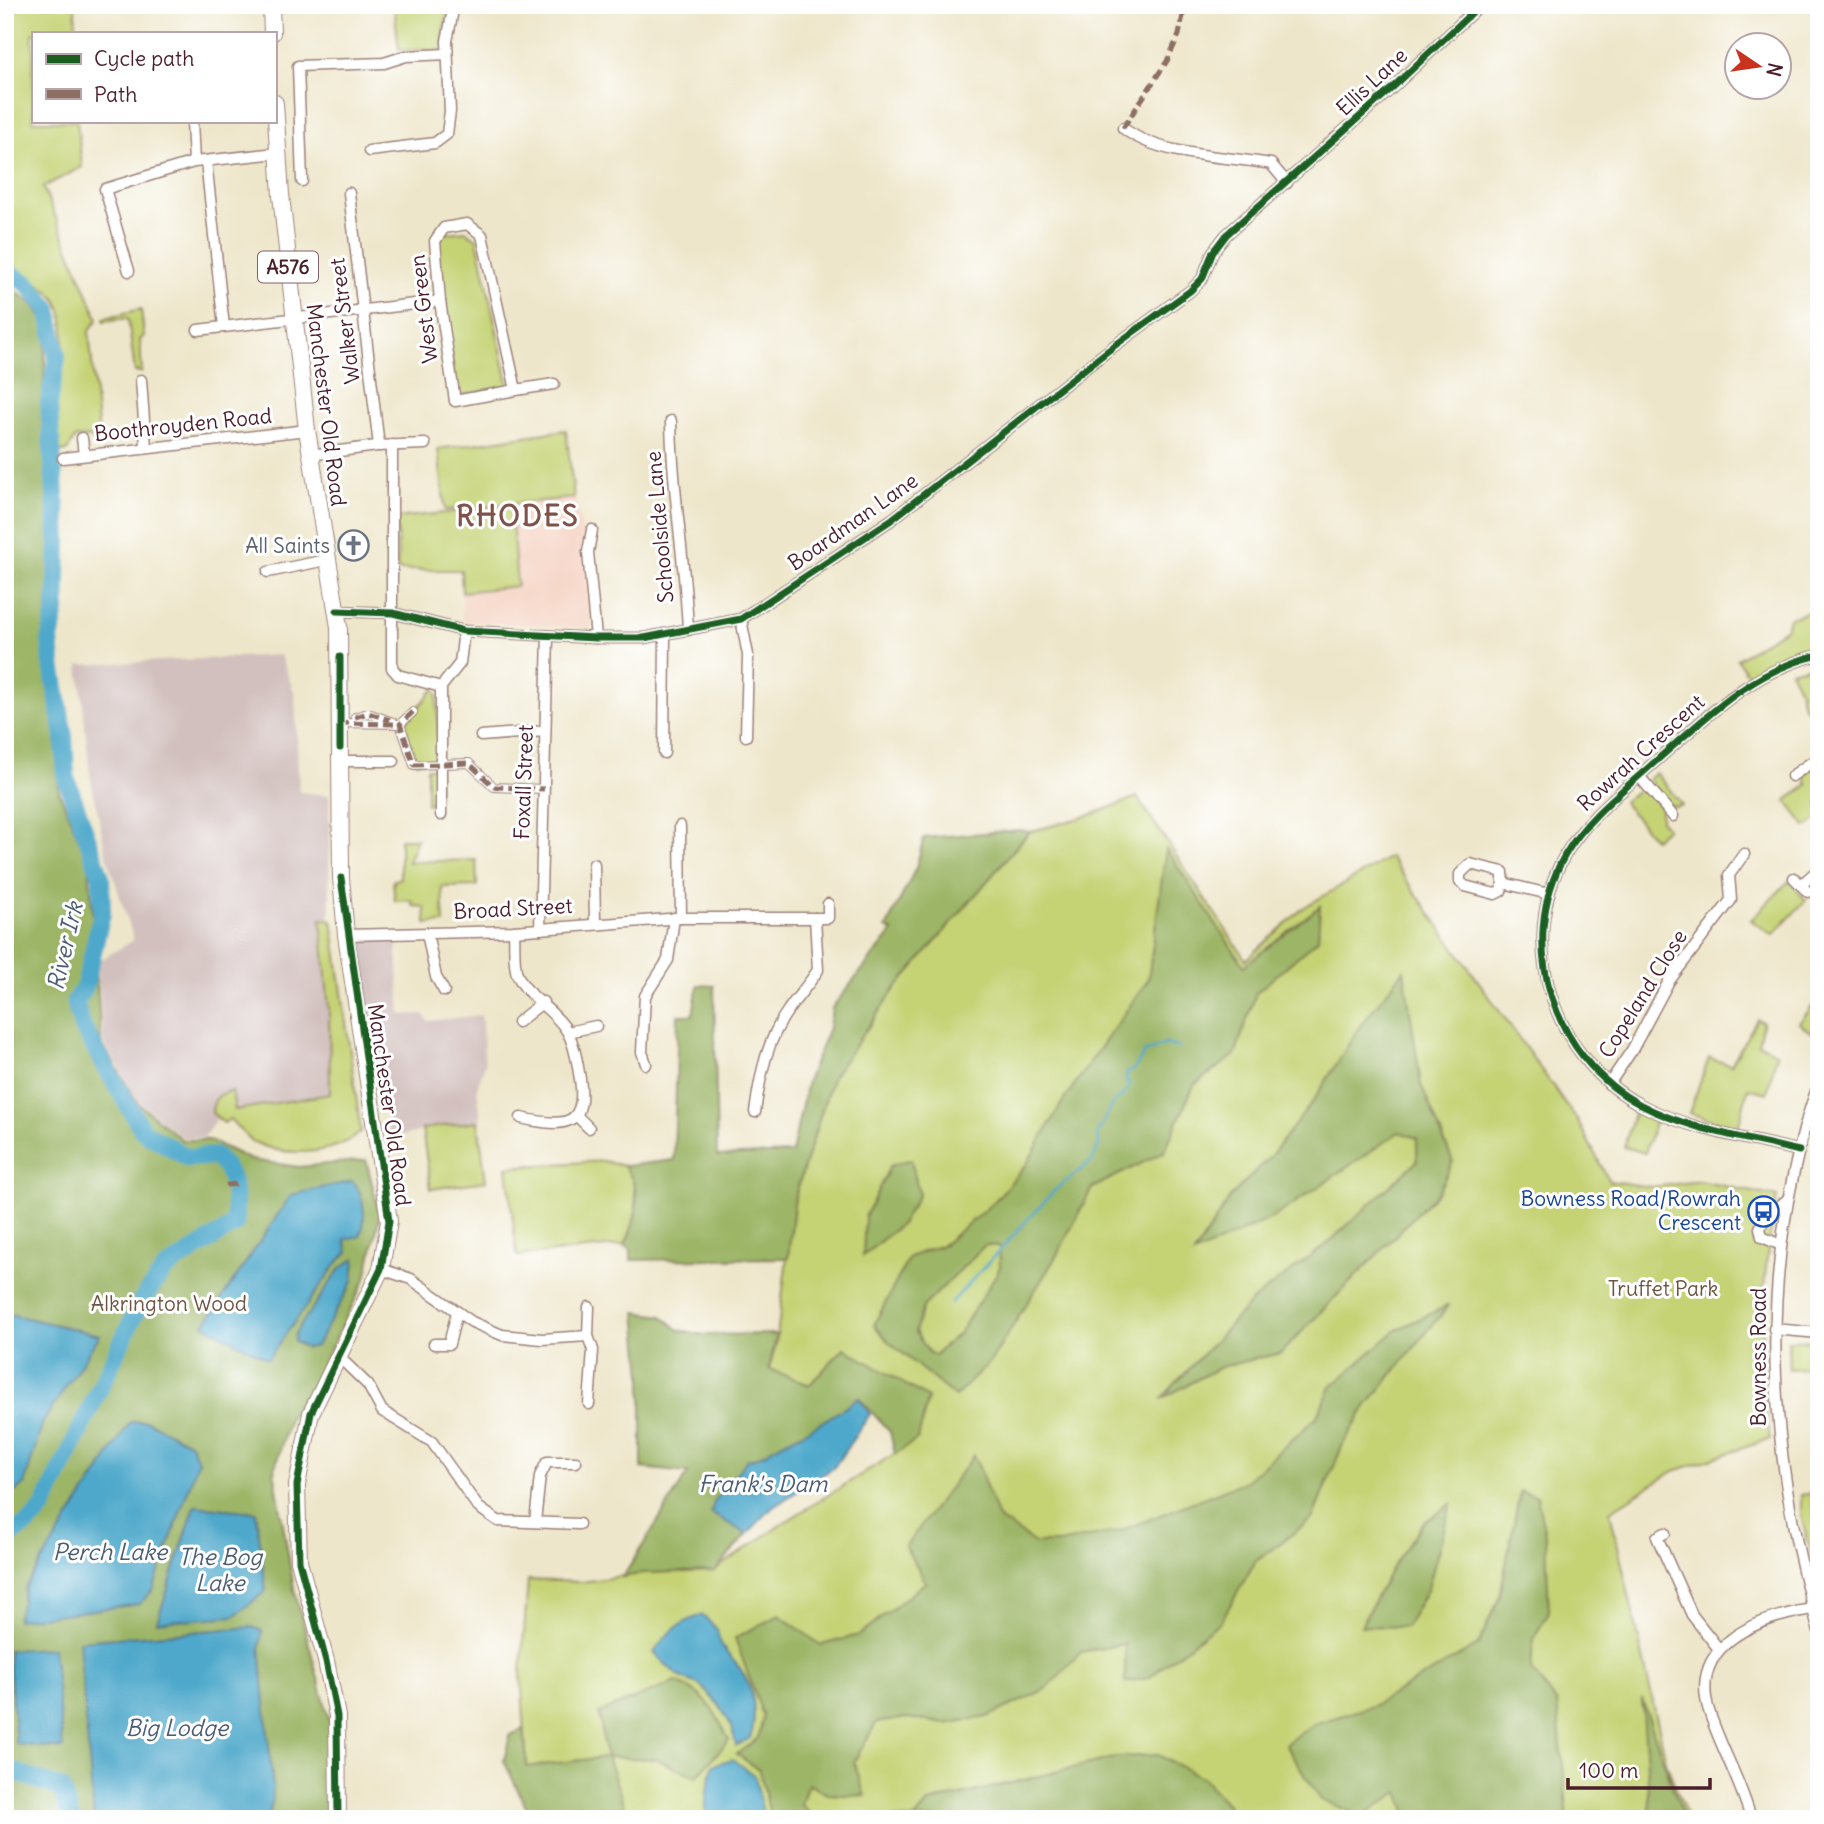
<svg xmlns="http://www.w3.org/2000/svg" width="1824" height="1824" viewBox="0 0 1824 1824" font-family="Delius,sans-serif">
<rect width="100%" height="100%" fill="#fff"/>
<filter id="ink" filterUnits="userSpaceOnUse"><feTurbulence type="fractalNoise" baseFrequency=".0143" numOctaves="2"/><feDisplacementMap in="SourceGraphic" scale="14" xChannelSelector="R" yChannelSelector="G"/><feConvolveMatrix kernelMatrix="1 2 1 2 8 2 1 2 1" color-interpolation-filters="sRGB"/></filter>
<filter id="wash" filterUnits="userSpaceOnUse"><feTurbulence type="fractalNoise" baseFrequency=".00686" numOctaves="4" result="noise"/><feDisplacementMap in="SourceGraphic" scale="28" xChannelSelector="R" yChannelSelector="G"/><feGaussianBlur stdDeviation="1.57" result="paint"/><feColorMatrix in="noise" values="0 0 0 0 0 0 0 0 0 0 0 0 0 0 0 0 0 1.4 0 .05"/><feComposite in="paint" operator="in"/></filter>
<g filter="url(#wash)">
<rect width="100%" height="100%" fill="#eee6ca"/>
<!-- built -->
<path fill="#f5d3c2" d="M575 499 586 547 592 628 462 622V593L518 586 512 506Z"/>
<!-- industrial -->
<g fill="#d1c0bd">
<path d="M280 655 295 694 299 792 329 795 330 922 355 1093 219 1115 204 1137 183 1138 138 1100 103 1040 98 961 134 940 106 854 90 775 79 665Z"/>
<path d="M358 938H396L401 1015 424 1014 428 1021 481 1015 485 1064 477 1088 481 1119 390 1138Z"/>
</g>
<!-- green -->
<g fill="#c5d375" stroke="#887950" stroke-width="2">
<path d="M5 5H75L76 33H33V121H77L82 167 43 187 98 319 89 331 100 446 88 437 75 438 67 451 60 452C58 440 55 426 56 414 57 386 75 317 53 296 42 284 19 272 5 259Z"/>
<path d="M394 5H450L443 31V50H399Z"/>
<path d="M465 231 477 239 509 387 456 396 436 247 442 234Z"/>
<path d="M141 309 144 336 140 340 142 372H135L128 318 104 321V318Z"/>
<path d="M566 430 574 498 445 510 438 449Z"/>
<path d="M511 506 517 586 462 592 461 570H398L397 518Z"/>
<path d="M1812 611 1818 647 1748 675 1737 659 1786 628 1789 618Z"/>
<path d="M1819 664V728L1802 703 1800 690 1790 671Z"/>
<path d="M434 689 437 693 439 761 416 762 404 724Z"/>
<path d="M1819 764V818L1806 827 1786 801 1807 785 1805 774Z"/>
<path d="M427 768H438V796L431 803 427 804Z"/>
<path d="M1656 773 1682 805 1674 807 1661 800 1649 778Z"/>
<path d="M1644 785 1661 809V821L1667 828 1654 839 1623 802Z"/>
<path d="M1137 797 1246 960 1303 908 1390 857 1577 1120 1609 1181 1652 1187 1700 1181 1777 1197C1760 1277 1758 1358 1770 1439L1674 1471 1610 1511 1667 1765 1688 1819H629L606 1757 527 1767 521 1672 528 1580 582 1582 643 1573 715 1570 785 1522 918 1439 844 1348 810 1385 769 1369 776 1344 795 1196 832 1078 895 989 1029 832 1091 815Z"/>
<path d="M400 839H417L408 862 476 860 477 886 442 887 444 923 426 924 425 907 413 906 412 900 395 901 393 881 400 878Z"/>
<path d="M1789 881 1806 900 1773 935 1751 920Z"/>
<path d="M321 919 332 920 361 1132C334 1155 286 1158 254 1142 245 1137 237 1126 230 1119L224 1123 212 1113C212 1099 219 1093 232 1091L235 1110 330 1094 329 1010Z"/>
<path d="M1819 998V1038L1799 1023Z"/>
<path d="M1757 1019 1763 1022 1758 1043 1777 1053 1767 1093 1748 1088 1738 1128 1689 1113 1709 1058 1731 1065Z"/>
<path d="M1635 1110 1656 1119 1645 1153 1624 1147Z"/>
<path d="M478 1121 486 1181 431 1189 422 1129Z"/>
<path d="M603 1161 624 1166 633 1177 637 1219 625 1245 517 1256 507 1167Z"/>
<path d="M1819 1340V1367L1789 1369 1788 1341Z"/>
<path d="M1819 1492V1582L1801 1516V1495Z"/>
</g>
<!-- forest -->
<g fill="#9cb566" stroke="#736a48" stroke-width="2" fill-rule="evenodd">
<path d="M5 284 34 305 47 324 42 414 54 556 43 648 56 732 59 792 89 862 101 1042 138 1103 182 1140H209L251 1160 299 1167 366 1160 380 1215 366 1278 307 1396 290 1416 274 1471 294 1589 332 1730 328 1819H5Z"/>
<path d="M1021 830 1029 832 895 989 832 1078 795 1196 788 1258 631 1260V1250L625 1245C637 1219 644 1191 624 1166L674 1160 678 1015H693L698 985 714 986 717 1156 792 1153 807 1081 829 1028 832 1008 893 931 886 928 916 868 924 838Z"/>
<path d="M1166 849 1244 966 1320 906 1318 939 1256 993 1235 1055 1194 1085 1164 1152 1092 1188 1057 1255 991 1361 955 1397 889 1342 874 1325 909 1257 944 1244 993 1203 1026 1165 1063 1101 1148 980ZM985 1245 999 1246 1000 1267 997 1273 960 1332 935 1355 930 1354 915 1332 923 1307Z"/>
<path d="M1404 970 1421 1085 1453 1162 1438 1192 1281 1353 1220 1367 1161 1399 1253 1300 1327 1244 1417 1161V1138L1399 1132 1274 1217 1194 1254 1231 1196 1269 1158 1314 1100 1360 1026Z"/>
<path d="M911 1159 919 1194 902 1223 863 1256 865 1217 890 1166Z"/>
<path d="M1449 1305 1367 1405 1343 1444 1312 1519 1255 1562 1221 1621 1148 1678 1125 1682V1644L1081 1652 1046 1689 987 1717 945 1724 907 1718 876 1723 854 1762 865 1796 827 1794 808 1784 801 1804 814 1819H771L760 1771 737 1754 758 1738 763 1716 735 1638 779 1615 821 1645 859 1635 926 1582 905 1547 974 1455 998 1518 1035 1543H1059L1120 1531 1246 1481 1316 1418 1331 1387 1396 1330Z"/>
<path d="M636 1312 662 1316 679 1330 704 1335 777 1334 769 1369 809 1385 844 1348 928 1398 918 1439 895 1454 890 1432 859 1398C834 1416 814 1428 787 1441 773 1447 763 1457 747 1460L711 1513 747 1534 715 1571 643 1573 623 1577 688 1473 642 1468V1375Z"/>
<path d="M1520 1491 1537 1496 1546 1539 1549 1612 1533 1639 1531 1670 1557 1703 1568 1819H1409L1399 1792 1362 1816 1321 1800 1285 1744 1314 1724 1372 1706 1478 1645 1500 1596Z"/>
<path d="M1451 1504 1428 1588 1406 1627 1361 1626 1391 1569 1423 1523Z"/>
<path d="M676 1682C708 1695 714 1710 729 1740L696 1777 656 1759 607 1757 629 1819H535L529 1813 504 1761 510 1735 524 1729 527 1767 606 1757 599 1713Z"/>
<path d="M1642 1699 1684 1819H1651Z"/>
<path d="M1158 1755 1203 1778 1238 1817 1279 1819H914L928 1803 1118 1757Z"/>
</g>
<!-- water -->
<g fill="#4da8cb" stroke="#4c647b" stroke-width="2">
<path d="M352 1181C365 1194 367 1220 360 1236L345 1239 348 1252 337 1263 268 1359 204 1325 291 1195Z"/>
<path d="M355 1258 353 1281 316 1346 306 1348 294 1342 295 1333 340 1269Z"/>
<path d="M5 1313 100 1335 43 1422 24 1485 5 1499Z"/>
<path d="M859 1398 870 1414 834 1467 772 1508 747 1534 711 1513 715 1500 747 1460C763 1457 773 1447 787 1441 813 1428 835 1415 859 1398Z"/>
<path d="M147 1421 191 1444 198 1461 153 1590 139 1604 17 1620 26 1586 130 1422Z"/>
<path d="M195 1506 256 1512 266 1591 234 1616 157 1622Z"/>
<path d="M702 1615 717 1629C719 1647 728 1654 739 1667 754 1687 758 1716 750 1738L736 1746 732 1727 719 1705 700 1685 678 1676 654 1653C666 1633 679 1623 702 1615Z"/>
<path d="M252 1627 262 1631 260 1647 273 1789 269 1819H94L79 1641Z"/>
<path d="M53 1648 63 1749 16 1744 8 1650Z"/>
<path d="M732 1759 755 1776 764 1819H705L707 1791 713 1765Z"/>
</g>
<g fill="none" stroke-linecap="round" stroke-linejoin="round">
<!-- stream -->
<path stroke="#4da8cb" stroke-width="2.5" d="M951 1303 1054 1191 1093 1160 1099 1145 1097 1134 1112 1105 1125 1093 1130 1084 1126 1079 1127 1072 1134 1070 1144 1053 1166 1044 1180 1048"/>
<!-- river -->
<g stroke="#4da8cb" stroke-width="18">
<path d="M5 271 27 283 49 310 57 357 49 404 58 539 56 610 50 639 52 664 64 737 66 778 101 877 102 913 85 986 75 1001 82 1026 143 1131 188 1158 215 1156C237 1176 235 1195 235 1224L165 1269 141 1301 43 1508 30 1522 5 1539"/>
<path d="M5 1768 62 1789 71 1819"/>
</g>
</g>
</g>
<g filter="url(#ink)">
<g fill="none" stroke-linecap="round" stroke-linejoin="round">
<defs>
<g id="pedestrian">
<path d="M413 712 400 724 414 765 469 763 494 787 544 789"/>
<path d="M355 717 368 713 393 722"/>
<path d="M340 723 400 724"/>
</g>
<g id="minor">
<path d="M192 121 194 162"/>
<path d="M1123 128C1159 157 1228 156 1271 164L1287 183"/>
<path d="M369 151 435 143 447 134 450 111 447 41 454 5"/>
<path d="M206 161 224 327"/>
<path d="M302 181 298 66 384 63 406 56 447 54"/>
<path d="M349 193 379 446"/>
<path d="M129 271 105 189 194 162 277 153"/>
<path d="M198 330 440 301"/>
<path d="M141 380 146 447"/>
<path d="M516 390 455 401 440 301 435 241 444 228 467 224 482 235 516 390 554 384"/>
<path d="M671 421C672 491 685 560 688 630"/>
<path d="M82 438 84 455"/>
<path d="M392 445V668L398 675 441 687"/>
<path d="M310 455 377 446 425 444"/>
<path d="M63 458 307 430"/>
<path d="M592 530 588 552 596 638"/>
<path d="M268 572 326 560"/>
<path d="M337 611 393 613 464 631 596 638H644L741 619 891 520 1114 346 1190 291 1202 279 1213 252 1226 235 1391 89 1480 5"/>
<path d="M741 619 748 655 746 736"/>
<path d="M481 736 545 731"/>
<path d="M664 753 665 635"/>
<path d="M340 761H394"/>
<path d="M1639 776 1673 816"/>
<path d="M1792 776 1819 757"/>
<path d="M441 815V687L460 663 464 631"/>
<path d="M680 826 681 918"/>
<path d="M594 864 595 924"/>
<path d="M1794 878 1808 892"/>
<path d="M1503 883 1501 891 1495 894 1465 886 1460 882V874L1470 864 1503 872V883L1549 894"/>
<path d="M1801 885 1819 869"/>
<path d="M540 929 548 636"/>
<path d="M514 931C515 944 513 963 517 974 526 997 555 1010 567 1031 574 1043 577 1060 579 1073 589 1127 566 1128 521 1118"/>
<path d="M427 933 436 977 444 991"/>
<path d="M346 935 514 931 681 918H828V904"/>
<path d="M518 1022 543 1002"/>
<path d="M568 1032 596 1026"/>
<path d="M646 1064 642 1052 645 996 668 960 674 918"/>
<path d="M1609 1084 1632 1050 1669 981 1731 900 1729 875 1744 854"/>
<path d="M1819 1084C1807 1113 1800 1145 1793 1176 1760 1328 1776 1483 1819 1631"/>
<path d="M755 1112C760 1076 767 1039 789 1009 798 996 809 984 818 970L815 918"/>
<path d="M576 1115 589 1128"/>
<path d="M1799 1151C1747 1138 1689 1130 1641 1105 1553 1059 1515 943 1565 855 1588 816 1624 790 1657 760 1707 717 1752 670 1819 655"/>
<path d="M1781 1245 1762 1237 1760 1228 1764 1219 1788 1199"/>
<path d="M381 1269 411 1279 472 1322 502 1335 542 1339 588 1336"/>
<path d="M589 1307 588 1336 593 1350 589 1404"/>
<path d="M1774 1329 1819 1333"/>
<path d="M434 1344H449L457 1312"/>
<path d="M337 1355 368 1385 382 1411 432 1442 478 1507 498 1521 579 1524"/>
<path d="M535 1522 540 1476 547 1462H576"/>
<path d="M1665 1533 1657 1537 1692 1615 1718 1648"/>
<path d="M1751 1819C1741 1782 1722 1750 1710 1714 1686 1644 1758 1618 1812 1609"/>
</g>
<g id="primary">
<path d="M271 5 272 33"/>
<path d="M275 103 281 195 307 430 339 627 341 878 346 935 389 1221 381 1269 311 1413 297 1485 299 1561 326 1661 337 1716 338 1819"/>
</g>
</defs>
<!-- pedestrian casing -->
<use href="#pedestrian" stroke="#9c827a" stroke-width="10"/>
<!-- minor casing -->
<use href="#minor" stroke="#9c827a" stroke-width="13"/>
<!-- primary casing -->
<use href="#primary" stroke="#9c827a" stroke-width="18"/>
<!-- pedestrian -->
<use href="#pedestrian" stroke="#fff" stroke-width="8"/>
<!-- minor -->
<use href="#minor" stroke="#fff" stroke-width="10"/>
<!-- primary -->
<use href="#primary" stroke="#fff" stroke-width="16"/>
<!-- quiet -->
<g stroke="#8d6e63" stroke-width="5" stroke-dasharray="10 5" stroke-linecap="butt">
<path d="M1123 128 1167 61 1179 35 1185 5"/>
<path d="M413 712 400 724 414 765 469 763 494 787 544 789"/>
<path d="M355 717 368 713 390 720"/>
<path d="M339 723 400 724"/>
<path d="M226 1185 240 1184"/>
</g>
<defs>
<g id="cycleway">
<path d="M337 611 393 613 464 631 596 638H644L741 619 891 520 1114 346 1190 291 1202 279 1213 252 1226 235 1391 89 1480 5"/>
<path d="M340 748V657"/>
<path d="M1799 1151C1747 1138 1689 1130 1641 1105 1553 1059 1515 943 1565 855 1588 816 1624 790 1657 760 1707 717 1752 670 1819 655"/>
<path d="M338 1819 337 1716 326 1661 299 1561 297 1485 311 1413 381 1269 389 1221 341 878"/>
</g>
</defs>
<!-- cycleway casing -->
<use href="#cycleway" stroke="#fff" stroke-width="11"/>
<!-- cycleway -->
<use href="#cycleway" stroke="#1b5e20" stroke-width="7"/>
</g>
</g>
<!-- icons -->
<defs>
<symbol id="church-ring" viewBox="-11 -11 22 22"><circle r="9.5" fill="#fff" stroke="#6b7280" stroke-width="1.5"/><path d="M-1.2-6h2.4v3.5h3.3v2.4h-3.3V6h-2.4V-.1h-3.3v-2.4h3.3Z" fill="#6b7280"/></symbol>
<symbol id="bus-ring" viewBox="-11 -11 22 22"><circle r="9.5" fill="#fff" stroke="#1a4fb4" stroke-width="1.5"/><path d="M-5-6H5V4H4V6H2V4H-2V6H-4V4H-5ZM-3.5-4V0h7V-4ZM-3.5 1.2v1.5H-2V1.2ZM2 1.2v1.5H3.5V1.2Z" fill="#1a4fb4"/></symbol>
</defs>
<g fill-rule="evenodd">
<use href="#church-ring" x="336" y="528" width="35" height="35"/>
<use href="#bus-ring" x="1746" y="1194" width="35" height="35"/>
</g>
<g text-anchor="middle" stroke-width="6" stroke-linejoin="round" paint-order="stroke">
<!-- shield labels -->
<rect fill="#fff" stroke="#80626b" stroke-width="2" x="258" y="251.5" width="60" height="31" rx="5"/>
<g font-size="19" font-weight="bold" fill="#4a1f2b">
<text x="288" y="274">A576</text>
</g>
<!-- street labels -->
<g font-size="21" fill="#4a1f2b" stroke="#fff">
<text transform="translate(1372 82) rotate(-43)" y="7">Ellis Lane</text>
<text transform="translate(424 309) rotate(-97)" y="7">West Green</text>
<text transform="translate(345 321) rotate(-97)" y="7">Walker Street</text>
<text transform="translate(326 405) rotate(83)" y="7">Manchester Old Road</text>
<text transform="translate(183 425) rotate(-6)" y="7">Boothroyden Road</text>
<text transform="translate(853 522) rotate(-35)" y="7">Boardman Lane</text>
<text transform="translate(660 527) rotate(-95)" y="7">Schoolside Lane</text>
<text transform="translate(1641 753) rotate(-42)" y="7">Rowrah Crescent</text>
<text transform="translate(524 782) rotate(-88)" y="7">Foxall Street</text>
<text transform="translate(513 909) rotate(-3)" y="7">Broad Street</text>
<text transform="translate(1643 994) rotate(-58)" y="7">Copeland Close</text>
<text transform="translate(389 1105) rotate(82)" y="7">Manchester Old Road</text>
<text transform="translate(1759 1357) rotate(-90)" y="7">Bowness Road</text>
</g>
<!-- worship labels -->
<g font-size="21" fill="#5b616d" stroke="#fff" text-anchor="end">
<text x="330" y="553">All Saints</text>
</g>
<!-- transit labels -->
<g font-size="21" fill="#164399" stroke="#fff" text-anchor="end">
<text x="1741" y="1206">Bowness Road/Rowrah<tspan x="1741" dy="24">Crescent</tspan></text>
</g>
<!-- park labels -->
<g font-size="21" fill="#6f5541" stroke="#fff">
<text x="1663" y="1296">Truffet Park</text>
<text x="169" y="1311">Alkrington Wood</text>
</g>
<!-- water labels -->
<g font-size="23" font-style="italic" fill="#4b5d73" stroke="#fff">
<text transform="translate(65 946) rotate(-77)" y="8">River Irk</text>
<text x="763" y="1492">Frank's Dam</text>
<text x="110" y="1560">Perch Lake</text>
<text x="220" y="1565">The Bog<tspan x="220" dy="26">Lake</tspan></text>
<text x="177" y="1736">Big Lodge</text>
</g>
<!-- district labels -->
<g font-size="28" font-weight="bold" letter-spacing="2" fill="#805249" stroke="#fff">
<text x="518" y="526">RHODES</text>
</g>
</g>
<!-- margin -->
<rect width="1824" height="1824" fill="none" stroke="#fff" stroke-width="28"/>
<!-- legend -->
<rect x="32" y="32" width="245" height="91" fill="#ffffff" stroke="#b7a5aa" stroke-width="2"/>
<rect x="46" y="54" width="35" height="10" fill="#1b5e20" stroke="#b7a5aa" stroke-width="2"/>
<text x="94" y="66" font-size="21" fill="#4a1f2b">Cycle path</text>
<rect x="46" y="89" width="35" height="10" fill="#8d6e63" stroke="#b7a5aa" stroke-width="2"/>
<text x="94" y="102" font-size="21" fill="#4a1f2b">Path</text>
<!-- north arrow -->
<g transform="translate(1758 66) rotate(103)"><circle r="33" fill="#ffffff" stroke="#b7a5aa" stroke-width="2"/>
<path d="M0-5L12 26L0 18L-12 26Z" fill="#c8321e"/>
<text y="-10" font-size="19" font-weight="bold" text-anchor="middle" fill="#4a1f2b">N</text>
</g>
<!-- scale -->
<path d="M1568 1778v10h142v-10" fill="none" stroke="#4a1f2b" stroke-width="3.5"/>
<text x="1579" y="1778" font-size="21" fill="#4a1f2b" stroke="#ffffff" stroke-width="5" paint-order="stroke">100 m</text>
</svg>
